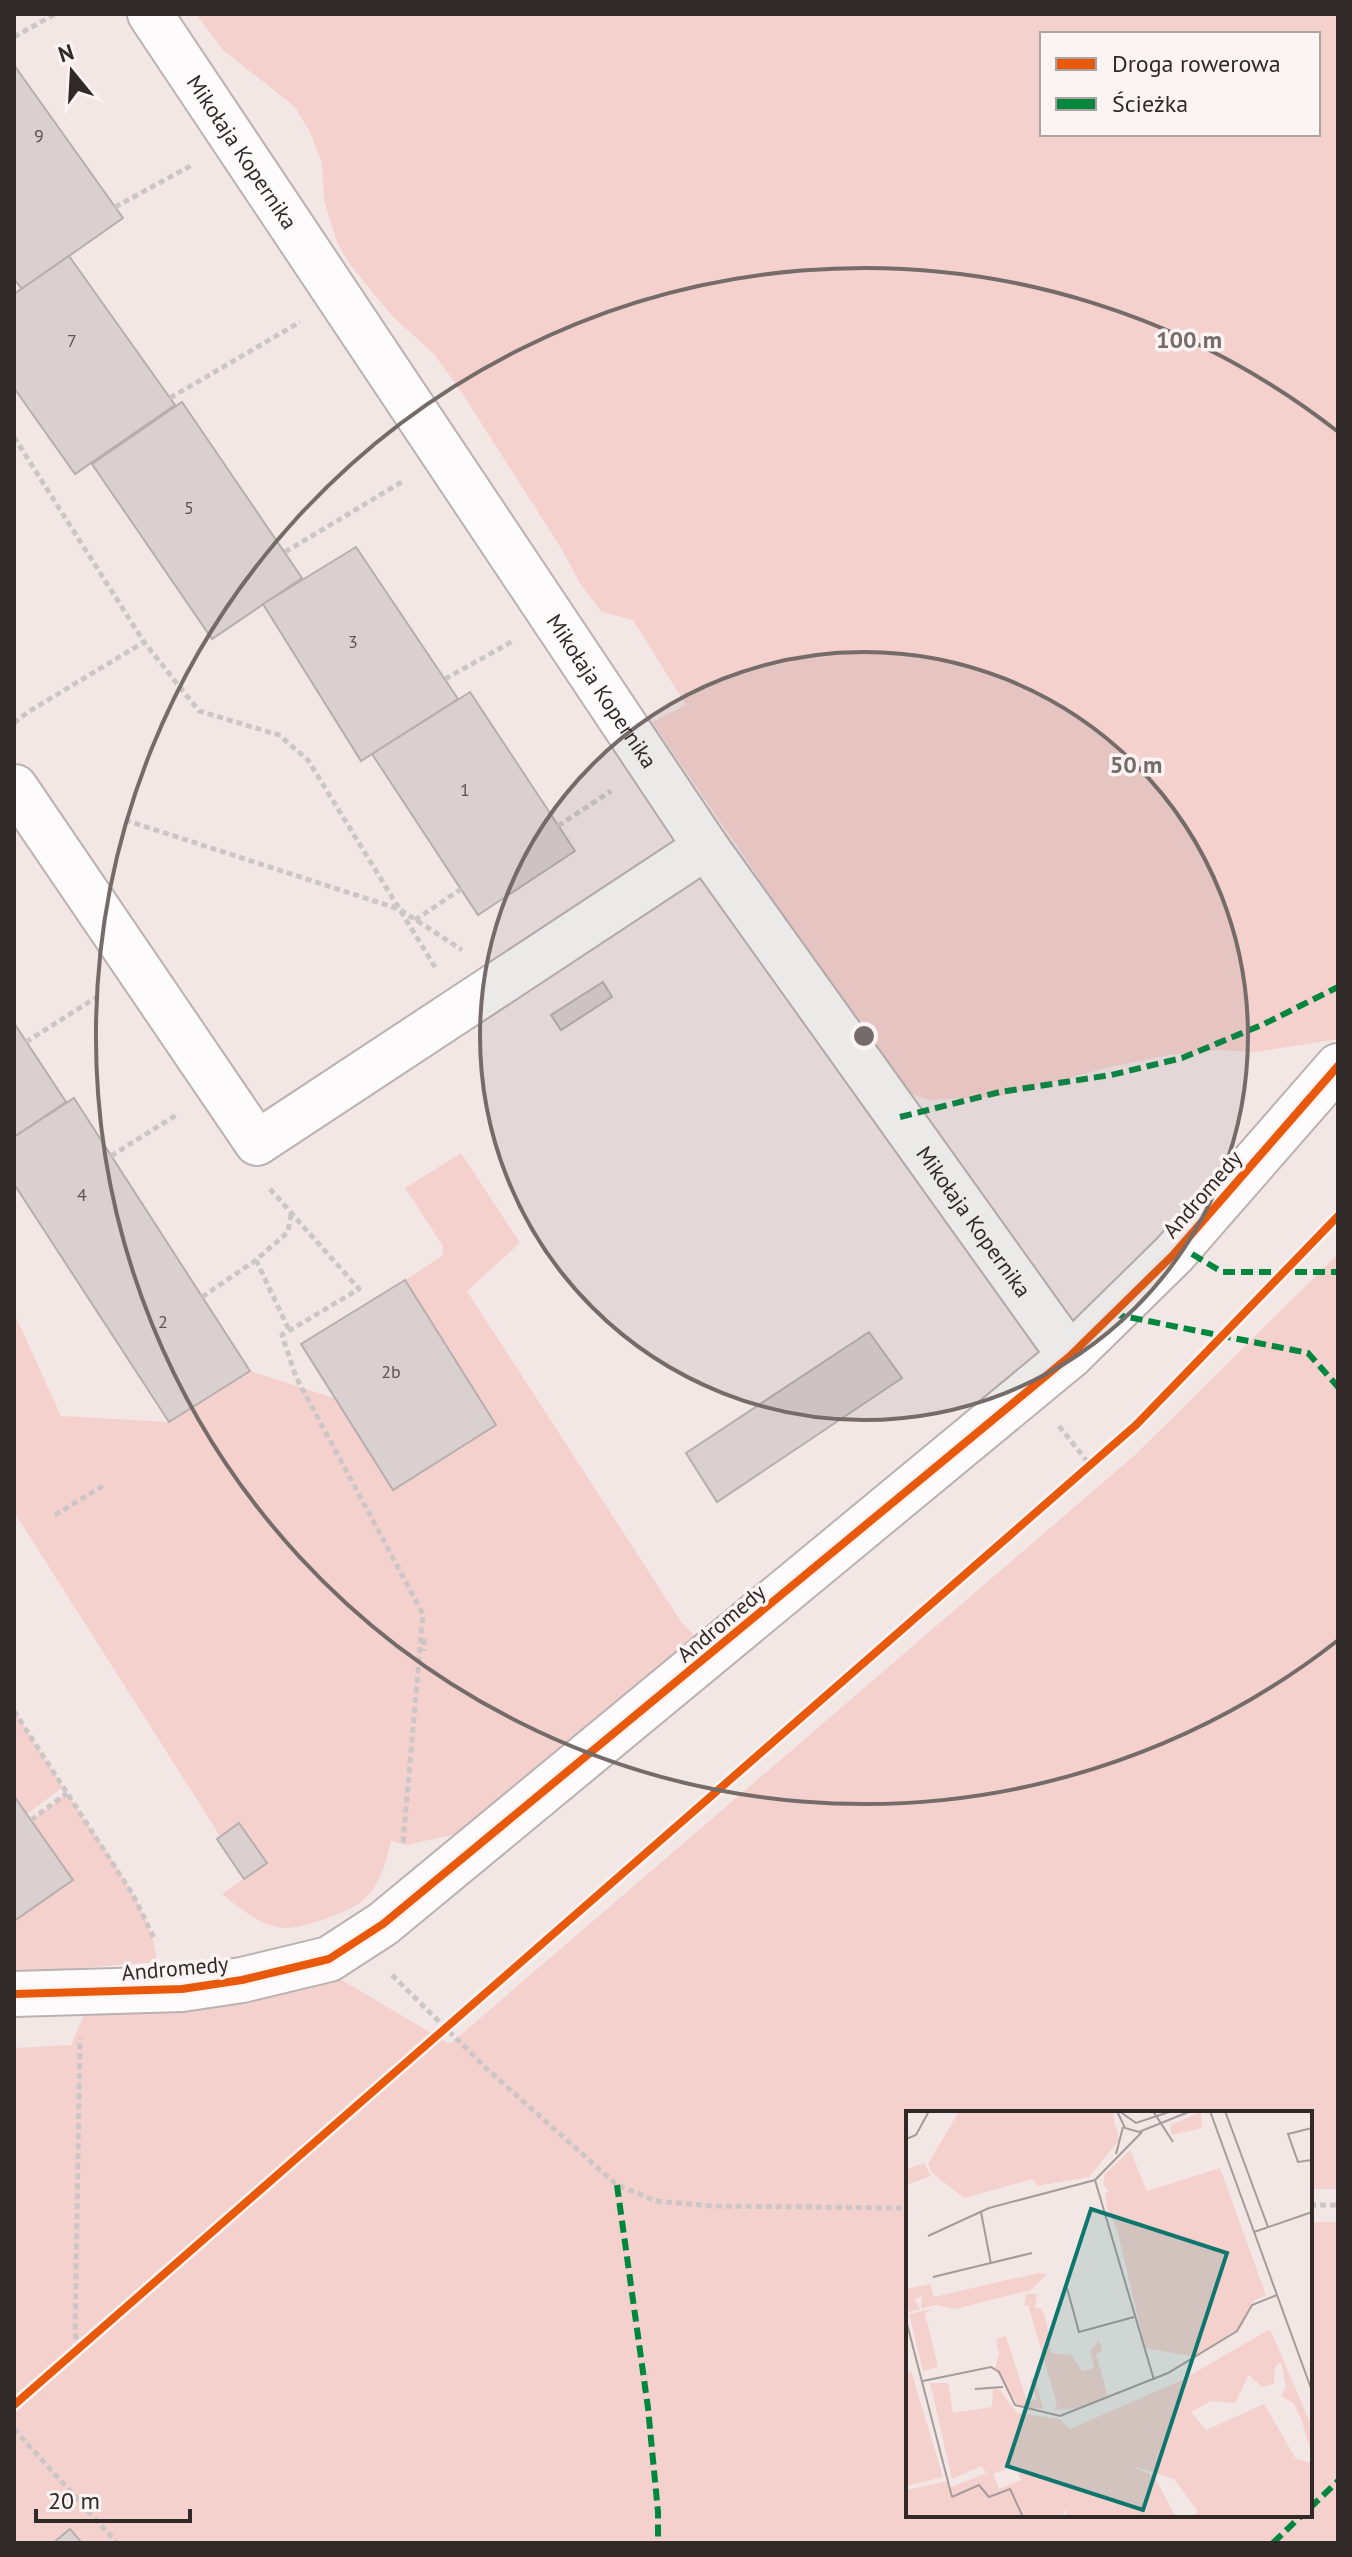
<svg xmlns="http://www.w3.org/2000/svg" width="1352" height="2557" viewBox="0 0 1352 2557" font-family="'PT Sans',sans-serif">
<rect width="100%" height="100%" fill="#f3e7e6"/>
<!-- green -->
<g fill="#f5d1ce" fill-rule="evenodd">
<path d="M196 14H1338V1039L1256 1052 1217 1050 1169 1055 1114 1066 1001 1096 930 1100 898 1090 748 862 652 722 686 705 633 620 602 612 581 585 561 548 460 390 434 354 393 317 351 266 337 242 324 201 322 163 310 132 295 107 223 50ZM1042 34H1318V134H1042Z"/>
<path d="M461 1153 520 1243 467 1291 680 1620 700 1642 485 1828 406 1845 391 1841C386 1862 380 1887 362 1901 348 1913 299 1930 281 1928 259 1925 239 1907 222 1894L267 1863 239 1823 220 1836 14 1512V1313L61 1416 169 1422 250 1371 337 1399 395 1488 496 1425 405 1280 442 1256 443 1246 405 1188Z"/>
<path d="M1338 1254V2189H1310V2113H908V2515H1310V2222H1338V2543H82L70 2529 53 2543H14V2048L71 2045 85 2013C171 2007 256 2004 340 1979L450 2044 1136 1454Z"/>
<path d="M14 1711 63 1787 27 1814 14 1796Z"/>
<path d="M67 1793C94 1836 156 1913 157 1962L14 1973V1921L73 1880 31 1820Z"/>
</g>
<!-- building -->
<g fill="#d9d0cf" stroke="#b7aeae" stroke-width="2">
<path d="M14 65 123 218 22 289 14 279Z"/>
<path d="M69 256 175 405 75 474 14 388V294Z"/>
<path d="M182 402 302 578 212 639 92 464Z"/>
<path d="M356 547 458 699 361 761 263 604Z"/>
<path d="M470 692 575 851 478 915 372 754Z"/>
<path d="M603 982 612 997 561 1030 551 1015Z"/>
<path d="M14 1023 66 1102 14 1137Z"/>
<path d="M74 1098 250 1371 169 1422 14 1184V1137Z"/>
<path d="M405 1280 496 1425 393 1490 301 1344Z"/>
<path d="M869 1332 902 1378 717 1502 686 1453Z"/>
<path d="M14 1796 73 1880 14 1921Z"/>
<path d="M239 1823 267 1863 244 1879 217 1839Z"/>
<path d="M70 2529 82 2543H53Z"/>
</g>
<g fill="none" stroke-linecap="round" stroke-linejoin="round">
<defs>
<g id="minor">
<path id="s1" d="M150 14 706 847 1070 1356"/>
<path d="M15 787 257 1143 706 847"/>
<path d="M14 1994 182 1989 242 1980 329 1959 383 1924 1070 1356 1174 1254 1338 1066"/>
</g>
</defs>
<!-- minor casing -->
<use href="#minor" stroke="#bab2b1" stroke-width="48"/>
<!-- path -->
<g stroke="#ccc7c6" stroke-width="5" stroke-dasharray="6 4" stroke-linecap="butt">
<path d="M14 37 55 14"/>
<path d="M115 207 194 164"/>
<path d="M170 398 300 322"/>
<path d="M14 437 144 642 199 711 279 735 308 760 435 967"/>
<path d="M285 552 405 480"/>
<path d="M445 679 513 641"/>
<path d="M14 723 28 712 144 642"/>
<path d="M125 820 399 909 462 950"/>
<path d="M558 826 611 791"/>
<path d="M415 920 461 889"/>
<path d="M26 1042 100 995"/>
<path d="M111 1156 178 1114"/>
<path d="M270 1189 359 1289 282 1335 296 1377 423 1614 403 1843"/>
<path d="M256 1260 289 1330"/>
<path d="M202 1297 256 1260 288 1232 291 1214"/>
<path d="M1059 1426 1090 1465"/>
<path d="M55 1515 106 1484"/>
<path d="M424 1639V1651"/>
<path d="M14 1711 133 1895 155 1940"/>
<path d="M31 1820 67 1793"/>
<path d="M392 1975 487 2069 617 2185 656 2201 712 2206 908 2208"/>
<path d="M1310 2205H1338"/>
<path d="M78 2349 75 2333 80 2038"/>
<path d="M14 2429 117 2543"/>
</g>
<!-- minor -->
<use href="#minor" stroke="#fdfbfb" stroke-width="44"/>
<!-- quiet -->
<g stroke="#00873e" stroke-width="6" stroke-dasharray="12 6" stroke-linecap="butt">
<path d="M900 1117 1000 1092 1111 1075 1182 1058 1264 1024 1338 987"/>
<path d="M1192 1254 1222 1272H1338"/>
<path d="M1113 1314 1308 1353 1338 1387"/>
<path d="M617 2185 648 2408 658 2512V2543"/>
<path d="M1310 2508 1338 2481"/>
<path d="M1273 2543 1302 2515"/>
</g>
<defs>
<g id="cycleway">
<path d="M14 1994 182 1989 242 1980 329 1959 383 1924 1070 1356 1174 1254 1338 1066"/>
<path d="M14 2405 1136 1425 1338 1216"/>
</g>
</defs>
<!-- cycleway casing -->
<use href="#cycleway" stroke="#fcf3f3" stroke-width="13"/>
<!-- cycleway -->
<use href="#cycleway" stroke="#e8590c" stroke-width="8"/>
</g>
<!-- distance rings -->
<circle cx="864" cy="1036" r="384" fill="#756c6a" fill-opacity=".12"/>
<g fill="none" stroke="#756c6a" stroke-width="4">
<circle cx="864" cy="1036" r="384"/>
<path d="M1337 1641A768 768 0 1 1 1337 431"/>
</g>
<g text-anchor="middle" stroke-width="7" stroke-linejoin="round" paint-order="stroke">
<!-- number labels -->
<g font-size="18" fill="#5c5452">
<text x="39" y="142">9</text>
<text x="72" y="347">7</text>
<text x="189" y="514">5</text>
<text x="353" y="648">3</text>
<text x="465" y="796">1</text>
<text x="82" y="1201">4</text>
<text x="163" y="1328">2</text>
<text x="391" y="1378">2b</text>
</g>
<!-- street labels -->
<g font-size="22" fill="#312928" stroke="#fcf3f3">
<text dy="8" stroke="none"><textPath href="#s1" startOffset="166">Mikołaja Kopernika</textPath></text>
<text dy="8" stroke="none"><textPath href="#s1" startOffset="814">Mikołaja Kopernika</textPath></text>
<text transform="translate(1202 1194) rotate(-49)" y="8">Andromedy</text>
<text dy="8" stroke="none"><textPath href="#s1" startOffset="1462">Mikołaja Kopernika</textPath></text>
<text transform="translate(721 1623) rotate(-40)" y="8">Andromedy</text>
<text transform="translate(175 1968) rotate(-5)" y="8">Andromedy</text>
</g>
</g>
<!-- overview -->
<g transform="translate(906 2111)">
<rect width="406" height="406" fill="#f3e7e6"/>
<path d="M53 0H206L213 29 183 66 131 75 127 68 58 87 26 62 22 53ZM295 1 296 17 265 24V14ZM224 39 241 80 314 57 360 184 347 190 336 215 289 246 239 237 211 118 201 97 199 82 203 80 197 73 199 63ZM18 52 25 65 0 74V58ZM132 162 141 163 125 179 50 198 29 194 15 198 16 186 9 188 14 198 3 201 0 178 24 173 28 186ZM120 183H131L129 197 136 198 141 212 145 242 165 244 176 260 188 257 184 240 193 229 196 240 190 243 202 286 174 297 148 299 151 293 122 194 118 195ZM26 198 19 202 32 256 17 260 3 203ZM364 218 406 316V345L395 307 387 292 375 285 380 275 375 251 369 256 368 273 356 276 343 264 329 292 305 290 285 301 300 319 358 293 390 348 406 352V406H285L292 401 268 368 223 354 248 365 270 406H160L161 398 155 406H0V379L41 370 43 377 80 362 76 355 46 368 24 272H42L47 302 86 296 87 278 94 279 111 302 154 308 164 318 276 269ZM109 355 115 369 93 378 87 363ZM100 225 121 291 131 289 124 268 129 267 137 298 113 296 89 257 93 243 90 228ZM5 260 37 366 0 375V263Z" fill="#f5d1ce" fill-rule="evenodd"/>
<path fill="none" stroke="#a59b9a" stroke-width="2" d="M211 0 219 17 233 21 285 0M213 0 230 12 266 0M247 0 267 31M304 0 406 280M319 0 362 116M406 17 382 23 392 51 406 49M0 28 10 24 23 0M210 43 217 16M189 69 248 269M75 101 85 153M348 121 406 101M22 125 83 97 189 69 236 21M27 166 126 142M161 177 173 221 228 206M0 209 46 386M17 270 85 256 93 261 109 294 154 305 262 262 331 220 346 194 371 184M69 278 97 276M46 386 73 374 83 386 104 378 117 406"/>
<path fill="#0f766e" fill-opacity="0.15" stroke="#0f766e" stroke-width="4" d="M185 98 321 142 237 399 101 355Z"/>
<rect width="406" height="406" fill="none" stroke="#312928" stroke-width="4"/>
</g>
<circle cx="864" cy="1036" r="12" fill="#756c6a" stroke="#fcf3f3" stroke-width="4"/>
<g font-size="24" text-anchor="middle" font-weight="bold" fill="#756c6a" stroke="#fcf3f3" stroke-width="7" stroke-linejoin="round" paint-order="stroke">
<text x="1189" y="348">100 m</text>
<text x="1136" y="773">50 m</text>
</g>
<!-- border -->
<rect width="1352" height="2557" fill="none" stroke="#312928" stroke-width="32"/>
<!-- legend -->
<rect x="1040" y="32" width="280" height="104" fill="#fcf3f3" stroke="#aba2a2" stroke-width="2"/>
<rect x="1056" y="58" width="40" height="12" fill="#e8590c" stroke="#aba2a2" stroke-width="2"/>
<text x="1112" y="72" font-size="24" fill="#312928">Droga rowerowa</text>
<rect x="1056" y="98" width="40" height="12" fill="#00873e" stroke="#aba2a2" stroke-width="2"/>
<text x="1112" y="112" font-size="24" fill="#312928">Ścieżka</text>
<!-- north arrow -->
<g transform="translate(72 72) rotate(342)" stroke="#fcf3f3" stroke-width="6" paint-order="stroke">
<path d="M0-6L14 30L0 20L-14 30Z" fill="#312928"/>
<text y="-12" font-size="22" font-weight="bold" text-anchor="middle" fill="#312928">N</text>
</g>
<!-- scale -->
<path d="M36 2509v12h154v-12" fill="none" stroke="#312928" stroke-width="4"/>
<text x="48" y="2509" font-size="24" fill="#312928" stroke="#fcf3f3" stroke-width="6" paint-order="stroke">20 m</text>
</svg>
